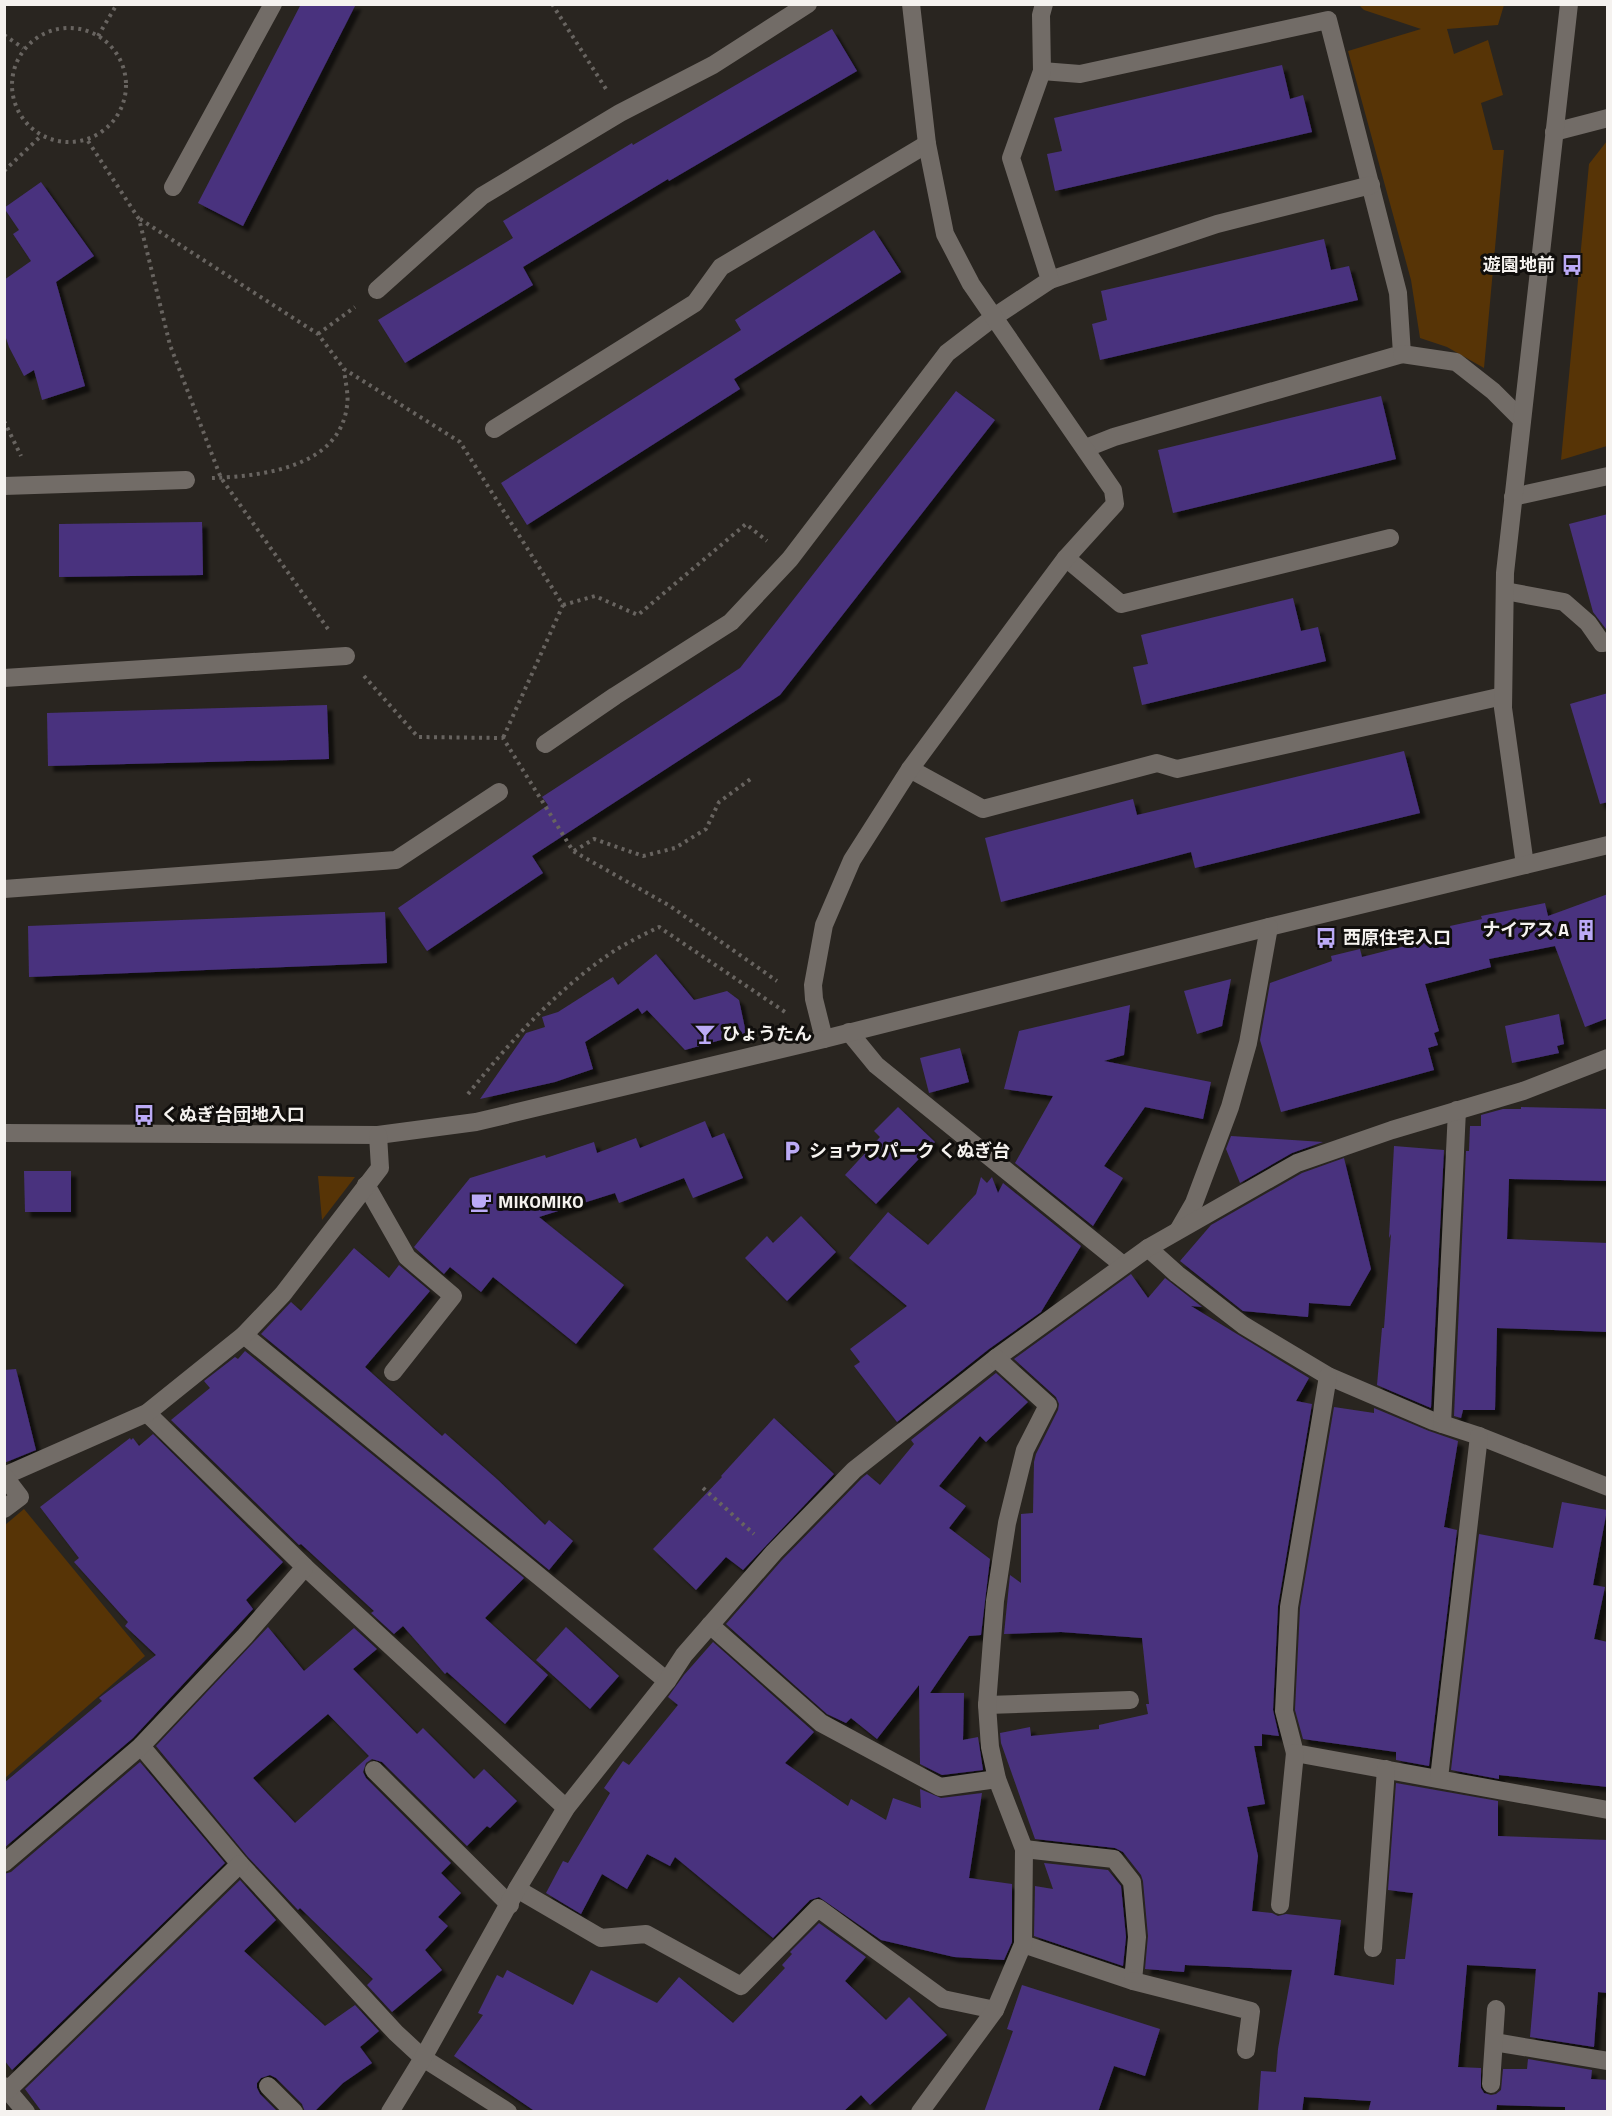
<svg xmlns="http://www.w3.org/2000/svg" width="1612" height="2116" viewBox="0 0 1612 2116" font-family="'Titillium Web','Noto Sans JP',sans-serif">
<defs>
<filter id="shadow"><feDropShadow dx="5.5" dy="5.5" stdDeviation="1.5" flood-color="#0009"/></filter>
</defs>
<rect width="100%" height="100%" fill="#292520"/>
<!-- green -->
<g fill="#573406">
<path d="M1359 5H1504L1498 25 1447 29 1454 54 1488 40 1503 95 1481 103 1493 150H1504L1484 368 1447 347 1420 338 1411 280 1348 51 1421 29 1364 10Z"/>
<path d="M1607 141V446L1561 460 1589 164Z"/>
<path d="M318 1176 355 1177 322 1220Z"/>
<path d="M24 1509 145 1656 5 1778V1525Z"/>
</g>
<!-- building -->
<g fill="#49327e" fill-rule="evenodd" filter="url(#shadow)">
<path d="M301 4H356L243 226 198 203Z"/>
<path d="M832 29 857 71 669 181 668 179 523 267 533 285 405 363 378 320 513 238 503 221 632 143 633 145Z"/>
<path d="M1282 65 1290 99 1303 95 1312 132 1055 191 1047 154 1062 151 1054 118Z"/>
<path d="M41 182 94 256 56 282 85 386 42 400 34 370 24 376 9 347 4 332V280L31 261 13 234 19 230 4 208Z"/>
<path d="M874 230 901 272 734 379 740 389 527 525 501 483 741 330 735 320Z"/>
<path d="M1324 239 1331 270 1349 266 1358 300 1100 360 1092 324 1107 320 1101 291Z"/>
<path d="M956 391 995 420 780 695 532 856 543 873 427 951 398 908 548 805 542 797 740 668Z"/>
<path d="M1381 396 1396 459 1173 513 1158 450Z"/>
<path d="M1608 514V628L1606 629 1593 612 1569 524Z"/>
<path d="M202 522 203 575 59 577V524Z"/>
<path d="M1293 598 1301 631 1318 627 1326 661 1142 705 1133 667 1148 664 1141 635Z"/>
<path d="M1608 693V802L1600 804 1570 704Z"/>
<path d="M327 705 329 759 48 766 47 713Z"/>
<path d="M1404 751 1420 813 1195 868 1191 852 1001 902 985 838 1133 799 1137 815Z"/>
<path d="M1608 894V1018L1585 1027 1555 946 1489 959 1491 967 1425 984 1439 1031 1434 1033 1438 1045 1428 1048 1434 1070 1281 1112 1260 1040 1270 983 1332 961 1331 956 1360 949 1362 957 1452 934 1450 926 1482 919 1481 916 1545 903 1548 916Z"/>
<path d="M385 912 387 963 29 977 28 926Z"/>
<path d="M656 954 694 1000 727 991 739 1000 746 1033 685 1050 647 1010 642 1014 638 1008 585 1042 593 1069 555 1082 480 1099 526 1033 545 1027 542 1017 558 1012 613 977 618 985Z"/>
<path d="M1231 979 1222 1026 1197 1034 1184 991Z"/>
<path d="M1130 1005 1124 1055 1104 1061 1211 1082 1203 1119 1145 1107 1104 1166 1123 1178 1093 1226 1015 1163 1053 1096 1004 1089 1019 1031Z"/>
<path d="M1559 1014 1564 1044 1557 1046 1559 1053 1512 1063 1505 1026Z"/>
<path d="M960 1048 969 1082 929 1093 920 1058Z"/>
<path d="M898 1107 935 1142 876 1204 845 1175 880 1137 874 1131Z"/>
<path d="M1521 1107 1608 1109V1181L1509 1179 1507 1239 1608 1243V1332L1497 1328 1495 1410H1463L1461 1418 1454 1416 1466 1151H1469L1470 1126H1481V1115L1503 1109H1521Z"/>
<path d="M705 1121 712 1138 724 1133 743 1178 693 1198 684 1178 619 1203 615 1193 539 1217 624 1285 576 1344 493 1277 481 1292 450 1267 444 1274 414 1247 470 1178 545 1155 546 1158 594 1142 597 1153 636 1138 640 1148Z"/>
<path d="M1231 1136 1323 1142 1292 1153 1240 1183 1226 1149Z"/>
<path d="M1394 1146 1444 1150 1431 1408 1377 1385 1382 1328H1384L1391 1234 1389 1238Z"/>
<path d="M1344 1158 1371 1269 1350 1306 1309 1303 1308 1317 1243 1311 1180 1261 1211 1225 1302 1173Z"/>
<path d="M24 1171H71V1212H25Z"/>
<path d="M981 1177 987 1183 992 1177 998 1193 1003 1183 1081 1246 1041 1312 989 1349 897 1422 854 1366 860 1362 850 1349 907 1306 849 1258 888 1212 928 1245 976 1194Z"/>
<path d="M801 1216 836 1252 787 1301 745 1258 767 1236 773 1243Z"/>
<path d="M354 1248 389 1278 399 1265 430 1291 365 1367 442 1436 445 1433 498 1480 545 1525 549 1520 573 1541 549 1570 261 1334 291 1302 301 1311Z"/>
<path d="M1131 1274 1148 1298 1165 1278 1202 1307 1191 1306 1309 1378 1296 1401 1312 1404 1278 1606 1273 1710 1279 1736 1262 1734V1746H1254L1265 1804 1247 1807 1258 1856 1252 1911 1272 1913 1278 1916 1286 1914 1341 1920 1334 1975 1394 1985 1396 1959H1405L1413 1893 1388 1890 1396 1783 1498 1801V1836L1608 1840V1993L1598 1992 1594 2047 1530 2037 1536 1969 1467 1965 1458 2067 1481 2068V2088L1484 2093 1491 2095 1496 2094 1501 2090 1503 2069H1527L1528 2059 1592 2070 1591 2079 1608 2080V2112H1565V2107L1497 2105 1496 2112H1368L1371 2101 1304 2097 1302 2112H1258L1261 2071 1276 2072 1278 2049 1292 1970 1185 1965 1184 1972 1145 1969 1148 1936 1143 1881 1141 1875 1123 1852 1115 1848 1035 1839 1001 1743 1000 1733 1030 1727 1031 1736 1099 1729V1725L1148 1714 1146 1704H1149L1142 1638 1061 1632 1004 1634 1010 1575 1021 1583V1514L1033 1513 1034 1462 1036 1454 1058 1410 1059 1404 1056 1397 1014 1359Z"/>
<path d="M245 1351 524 1578 485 1618 548 1675 505 1724 447 1672 445 1674 403 1626 394 1634 371 1613 374 1611 301 1544 299 1545 171 1420 210 1388 204 1381 235 1357 238 1359Z"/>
<path d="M16 1369 36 1450 4 1463V1370Z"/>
<path d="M996 1373 1028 1402 986 1442 980 1436 939 1486 966 1506 949 1528 990 1559 981 1635 969 1636 930 1693H964L963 1740 978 1737 983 1770 942 1775 920 1764 919 1685 877 1739 851 1718 846 1723 827 1714 726 1624 782 1560 862 1478 867 1474 880 1485 914 1444 911 1440Z"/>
<path d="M1334 1407 1374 1413V1408L1429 1431 1458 1441 1444 1527 1457 1530 1429 1766 1396 1760V1752L1303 1739 1295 1710 1300 1608Z"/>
<path d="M774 1418 834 1474 743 1570 726 1557 696 1590 653 1549 722 1477 721 1476Z"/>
<path d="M153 1434 283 1562 246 1600 253 1609 133 1738 4 1848V1783L102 1701 99 1698 156 1655 125 1626 128 1622 74 1562 79 1558 40 1507 130 1438 131 1440 133 1438 139 1446Z"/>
<path d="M1562 1502 1607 1510 1593 1585 1605 1587 1594 1639 1608 1642V1787L1499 1775V1779L1451 1770 1479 1534 1553 1548Z"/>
<path d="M268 1627 304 1671 354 1628 377 1649 353 1669 417 1734 423 1728 474 1779 484 1769 517 1801 490 1828 487 1826 467 1846 382 1762 372 1759 366 1763 363 1772 366 1778 451 1863 441 1873 461 1893 438 1917 448 1926 425 1950 442 1970 392 2012 367 1985 373 1979 300 1908 298 1910 248 1857 156 1746ZM328 1714 369 1756 295 1823 253 1778Z"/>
<path d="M566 1627 619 1676 590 1709 536 1660Z"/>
<path d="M713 1642 814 1732 785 1763 848 1806 851 1799 886 1820 893 1798 921 1808 920 1789 941 1798 982 1793 969 1878 1012 1884V1942L1004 1960 954 1957 881 1940 819 1897 810 1900 773 1938 675 1857 670 1866 647 1854 627 1889 602 1874 581 1914 546 1893 563 1861 568 1863 610 1793 604 1788 623 1761 629 1765 678 1705 668 1697 684 1675Z"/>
<path d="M140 1762 225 1863 12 2070 4 2060V1874L11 1872Z"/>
<path d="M1044 1863 1108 1870 1121 1886 1126 1937 1123 1966 1034 1936 1035 1886 1053 1889Z"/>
<path d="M240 1880 276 1920 244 1951 325 2026 355 2005 379 2031 360 2047 372 2063 343 2083 314 2112H305L302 2104 276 2078 270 2075 261 2078 257 2083V2088L260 2094 278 2112H42L25 2089Z"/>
<path d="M819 1923 866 1957 845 1981 886 2020 909 1997 947 2035 870 2105 861 2095 843 2112H536L454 2056 483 2015 478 2013 497 1975 503 1978 507 1970 573 2005 591 1970 657 2003 679 1977 733 2023 785 1968 782 1965 792 1954 790 1952Z"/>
<path d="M1022 1985 1160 2029 1145 2076 1114 2066 1098 2112H984L1013 2031 1007 2029Z"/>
</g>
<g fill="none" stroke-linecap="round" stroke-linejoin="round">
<!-- path -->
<g stroke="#686460" stroke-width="4" stroke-dasharray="3 4.5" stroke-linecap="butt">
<path d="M552 4 606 89"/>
<circle cx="69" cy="85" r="57"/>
<path d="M4 35 23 48"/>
<path d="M98 36 117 4"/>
<path d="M88 141 139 219 170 345 221 478 328 629"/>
<path d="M4 171 42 135"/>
<path d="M140 219 318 334 344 369 460 442 563 605 503 738"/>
<path d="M318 334 355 307"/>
<path d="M4 421 21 456"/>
<path d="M212 478C262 476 339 468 347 406 349 395 345 381 344 369"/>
<path d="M563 605 595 596 638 615 746 524 767 541"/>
<path d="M364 676 418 737 503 738 573 851 670 906 777 981"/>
<path d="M574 851 594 839 643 856 675 848 706 829 719 802 752 778"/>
<path d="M468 1094C510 1042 554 992 611 953 626 943 643 935 659 927L788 1014"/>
<path d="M703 1488 754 1534"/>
</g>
<!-- minor -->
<g stroke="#726c67" stroke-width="18">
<path d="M1042 71 1080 74 1328 20 1398 293 1402 354 1114 437 1086 448"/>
<path d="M1554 132 1608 118"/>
<path d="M173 187 273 4"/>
<path d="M1050 280 1217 224 1371 185"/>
<path d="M377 290 482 196 620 113 713 65 808 4"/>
<path d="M1402 354 1456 362 1493 391 1522 420"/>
<path d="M494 429 695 303 721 267 927 144"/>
<path d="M4 486 186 480"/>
<path d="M1513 497 1608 476"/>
<path d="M1066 558 1121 604 1390 538"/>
<path d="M1505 591 1564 602 1588 623 1602 643 1608 642"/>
<path d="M4 678 346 656"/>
<path d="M545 744 615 696 731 622 790 559 947 353 994 317 1050 280 1011 158 1042 71 1041 15 1044 4"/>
<path d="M910 769 983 809 1157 763 1177 769 1503 696"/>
<path d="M1525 865 1503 708 1505 573 1569 4"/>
<path d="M4 889 396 860 499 792"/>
<path d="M849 1032 876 1065 1123 1265"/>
<path d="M824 1039 814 999 813 985 824 925 852 860 910 769 1033 602 1066 558 1115 504 1113 490 971 284 945 234 927 144 911 4"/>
<path d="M4 1133 378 1135 476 1122 824 1039 1269 927 1608 845"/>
<path d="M366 1185 407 1257 453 1296 393 1372"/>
<path d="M1179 1229 1194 1203 1230 1107 1248 1043 1269 927"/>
<path d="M1148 1248 1177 1274 1243 1325 1328 1376 1433 1421 1479 1436 1608 1487"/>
<path d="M244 1335 667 1681"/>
<path d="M1328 1376 1289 1607 1284 1711 1295 1753 1608 1810"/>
<path d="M147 1413 305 1567 566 1808"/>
<path d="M1442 1424 1457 1110"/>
<path d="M4 1476 147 1413 244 1335 283 1294 380 1168 378 1135"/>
<path d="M4 1476 20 1497 4 1509"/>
<path d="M710 1625 821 1723 940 1787 997 1779"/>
<path d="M987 1705 1130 1700"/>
<path d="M141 1746 240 1864 396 2033 423 2058 508 2112"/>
<path d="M374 1770 510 1905"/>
<path d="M1439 1778 1479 1436"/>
<path d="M4 1863 141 1746 245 1636 305 1567"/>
<path d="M517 1889 601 1938 646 1934 741 1986 818 1908 943 1999 995 2010"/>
<path d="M1280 1905 1295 1753"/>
<path d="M1023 1944 1133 1981 1137 1937 1132 1882 1114 1859 1024 1849"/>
<path d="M1373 1948 1386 1769"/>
<path d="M1133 1981 1251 2011 1246 2050"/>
<path d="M1494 2042 1608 2061"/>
<path d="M1491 2084 1496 2009"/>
<path d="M4 2086 26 2112"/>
<path d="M268 2086 294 2112"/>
<path d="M8 2090 240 1864"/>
<path d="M390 2112 423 2058 517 1889 566 1808 667 1681 684 1655 774 1552 854 1470 996 1358 1148 1248 1297 1163 1392 1130 1523 1091 1608 1058"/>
<path d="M920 2112 995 2010 1023 1944 1024 1849 997 1779 990 1747 987 1705 995 1601 1007 1523 1025 1450 1048 1405 996 1358"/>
</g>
</g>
<!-- icons -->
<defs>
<symbol id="bus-bare" viewBox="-9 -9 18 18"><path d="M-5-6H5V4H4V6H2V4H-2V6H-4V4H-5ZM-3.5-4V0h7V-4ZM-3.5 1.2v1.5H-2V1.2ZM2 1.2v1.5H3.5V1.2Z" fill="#bbaaf6" stroke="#100e0c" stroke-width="2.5" paint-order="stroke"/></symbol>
<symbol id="building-bare" viewBox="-9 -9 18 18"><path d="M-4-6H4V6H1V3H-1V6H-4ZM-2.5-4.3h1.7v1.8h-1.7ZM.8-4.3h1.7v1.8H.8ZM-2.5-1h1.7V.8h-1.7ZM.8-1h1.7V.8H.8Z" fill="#bbaaf6" stroke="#100e0c" stroke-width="2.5" paint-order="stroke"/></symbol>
<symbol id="bar-bare" viewBox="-9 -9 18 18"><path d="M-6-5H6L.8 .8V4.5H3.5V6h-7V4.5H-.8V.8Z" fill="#bbaaf6" stroke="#100e0c" stroke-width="2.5" paint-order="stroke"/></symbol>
<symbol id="parking-bare" viewBox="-9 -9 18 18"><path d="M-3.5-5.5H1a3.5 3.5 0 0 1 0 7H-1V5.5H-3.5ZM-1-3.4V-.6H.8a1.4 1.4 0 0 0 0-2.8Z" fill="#bbaaf6" stroke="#100e0c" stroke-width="2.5" paint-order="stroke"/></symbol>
<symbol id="cafe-bare" viewBox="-9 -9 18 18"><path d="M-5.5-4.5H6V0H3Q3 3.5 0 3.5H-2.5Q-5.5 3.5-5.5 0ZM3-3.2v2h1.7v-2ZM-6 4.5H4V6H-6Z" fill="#bbaaf6" stroke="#100e0c" stroke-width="2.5" paint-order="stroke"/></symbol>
</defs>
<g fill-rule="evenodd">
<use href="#bus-bare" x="1557" y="250" width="30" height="30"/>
<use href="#building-bare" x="1571" y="915" width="30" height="30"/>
<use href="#bus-bare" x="1311" y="923" width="30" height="30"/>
<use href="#bar-bare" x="690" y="1019" width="30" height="30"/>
<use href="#bus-bare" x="129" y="1100" width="30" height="30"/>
<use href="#parking-bare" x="777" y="1136" width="30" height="30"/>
<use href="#cafe-bare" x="466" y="1187" width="30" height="30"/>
</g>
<g text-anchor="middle" stroke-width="6" stroke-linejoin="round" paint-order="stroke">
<!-- poi labels -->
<g font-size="18" font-weight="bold" fill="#f5f2ef" stroke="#100e0c" text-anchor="start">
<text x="1555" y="271" text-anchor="end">遊園地前</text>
<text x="1569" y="936" text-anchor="end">ナイアス A</text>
<text x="1343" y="944">西原住宅入口</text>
<text x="722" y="1040">ひょうたん</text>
<text x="161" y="1121">くぬぎ台団地入口</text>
<text x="809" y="1157">ショウワパーク くぬぎ台</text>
<text x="498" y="1208">MIKOMIKO</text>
</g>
</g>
<!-- border -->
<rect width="1612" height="2116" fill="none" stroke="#f5f2ef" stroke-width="12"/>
</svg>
